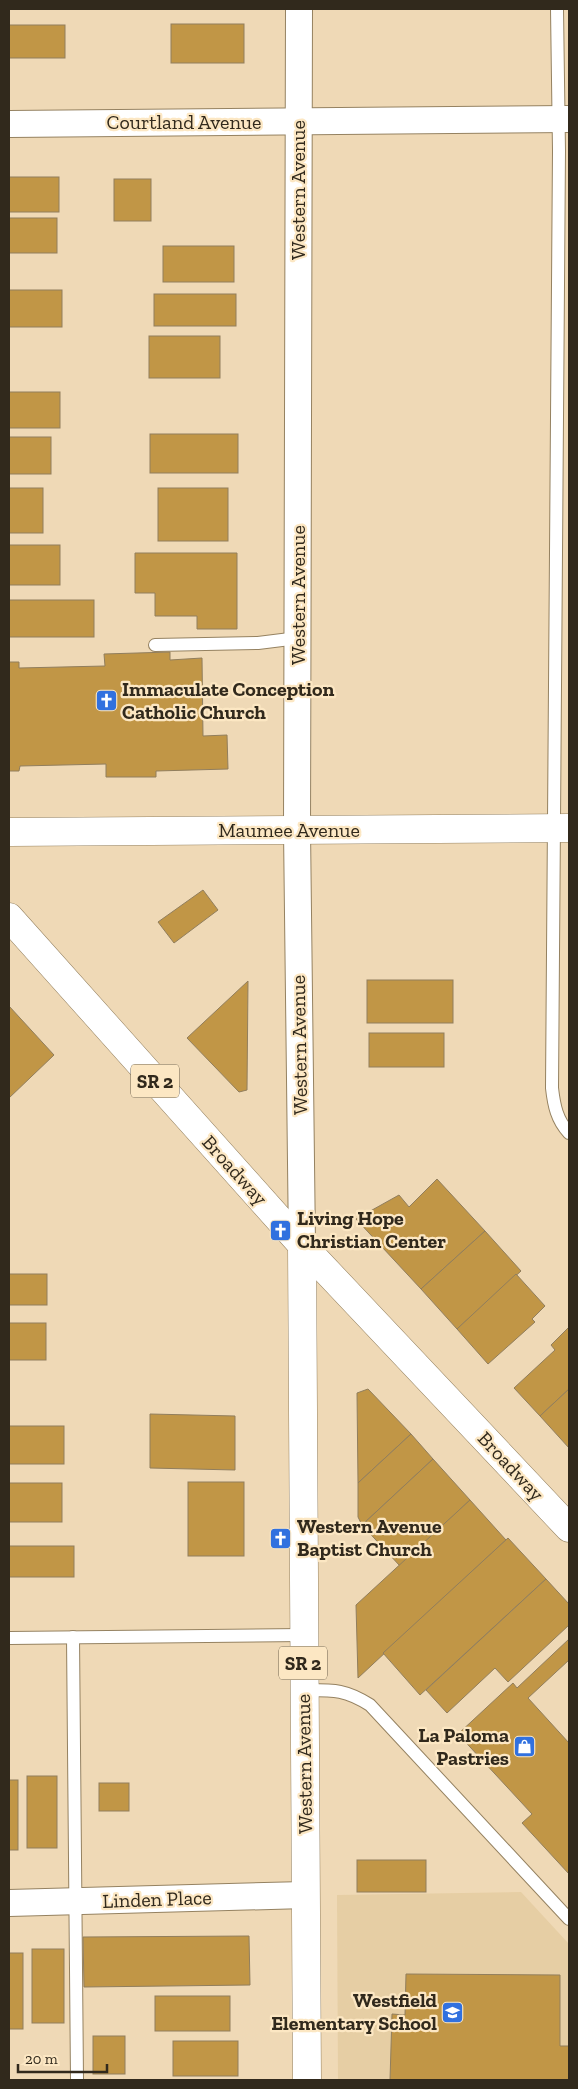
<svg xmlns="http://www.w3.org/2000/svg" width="578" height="2089" viewBox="0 0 578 2089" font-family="'Zilla Slab',serif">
<rect width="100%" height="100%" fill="#efd9b6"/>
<!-- built -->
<path fill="#e6cea4" d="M521 1892 569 1944V2080H338L337 1895Z"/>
<!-- building -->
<g fill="#c19646" stroke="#917e5d">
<rect x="171" y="24" width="73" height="39"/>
<rect x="9" y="25" width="56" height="33"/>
<rect x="9" y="177" width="50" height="35"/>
<rect x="114" y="179" width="37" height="42"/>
<rect x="9" y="218" width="48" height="35"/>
<rect x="163" y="246" width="71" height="36"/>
<rect x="9" y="290" width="53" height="37"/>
<rect x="154" y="294" width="82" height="32"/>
<rect x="149" y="336" width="71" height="42"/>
<rect x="9" y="392" width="51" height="36"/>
<rect x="150" y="434" width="88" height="39"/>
<rect x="9" y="437" width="42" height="37"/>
<rect x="9" y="488" width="34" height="45"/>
<rect x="158" y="488" width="70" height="53"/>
<rect x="9" y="545" width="51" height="40"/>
<path d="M135 553H237V629H197V616H155V593H135Z"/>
<rect x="9" y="600" width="85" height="37"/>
<path d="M170 652V660L202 658 203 736 227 735 228 769 156 771V777H106V764L20 766 19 771H9V662H19V668L105 666 104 654Z"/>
<path d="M203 890 218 910 174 943 158 922Z"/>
<rect x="367" y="980" width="86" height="43"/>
<path d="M248 981 247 1090 239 1092 187 1038Z"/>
<path d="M9 1006 54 1055 9 1098Z"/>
<rect x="369" y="1033" width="75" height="34"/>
<path d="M437 1179 485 1231 421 1289 356 1219 399 1195 409 1207Z"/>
<path d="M485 1231 521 1271 457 1329 421 1289Z"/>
<rect x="9" y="1274" width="38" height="31"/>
<path d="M516 1274 545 1306 532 1319 535 1322 488 1364 457 1329Z"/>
<rect x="9" y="1323" width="37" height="37"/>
<path d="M569 1327V1389L540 1416 514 1388 555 1350 551 1345Z"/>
<path d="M368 1389 411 1434 358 1483 357 1393Z"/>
<path d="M569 1389V1448L540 1416Z"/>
<path d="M150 1414 235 1416V1470L150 1468Z"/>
<rect x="9" y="1426" width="55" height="38"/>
<path d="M411 1434 433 1459 362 1525 358 1517V1483Z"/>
<path d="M433 1459 470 1500 400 1566 362 1525Z"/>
<rect x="188" y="1482" width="56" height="74"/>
<rect x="9" y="1483" width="53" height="39"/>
<path d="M470 1500 506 1540 358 1678 356 1605Z"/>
<path d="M508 1538 546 1579 420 1695 383 1653Z"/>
<rect x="9" y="1546" width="65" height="31"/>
<path d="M546 1579 569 1604V1625L508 1682 495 1668 447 1713 426 1690Z"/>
<path d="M569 1639V1660L528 1698 569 1743V1874L522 1823 532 1814 458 1734 513 1683 517 1688Z"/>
<rect x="27" y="1776" width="30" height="72"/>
<rect x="9" y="1780" width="9" height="70"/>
<rect x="99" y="1783" width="30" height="28"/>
<rect x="357" y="1860" width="69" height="32"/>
<path d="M249 1936 250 1985 84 1987 83 1937Z"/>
<rect x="32" y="1949" width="32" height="74"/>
<rect x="9" y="1953" width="14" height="76"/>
<path d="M406 1974 560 1975V2046H569V2080H390L392 2014 405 2015Z"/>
<rect x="155" y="1996" width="75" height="35"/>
<rect x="93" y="2036" width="32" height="38"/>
<rect x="173" y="2041" width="65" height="35"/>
</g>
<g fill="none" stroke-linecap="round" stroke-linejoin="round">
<defs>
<g id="service">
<path d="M557 9 559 151 552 1088C554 1106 557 1120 569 1133"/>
<path d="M155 645 258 643 298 638"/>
<path d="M73 1637 77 2080"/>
<path d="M9 1638 303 1635"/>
<path d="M303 1690C333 1690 345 1689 370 1705L569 1919"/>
</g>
<g id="minor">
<path d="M299 9 297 830 302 1245"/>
<path d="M9 124 569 119"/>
<path d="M9 1903 305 1895"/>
</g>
<g id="tertiary">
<path d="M9 832 569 828"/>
<path d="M302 1245 569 1528"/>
</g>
<path id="primary" d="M9 917 302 1245 307 2080"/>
</defs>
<!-- service casing -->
<use href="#service" stroke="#958261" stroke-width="14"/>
<!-- minor casing -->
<use href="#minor" stroke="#958261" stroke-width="28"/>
<!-- tertiary casing -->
<use href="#tertiary" stroke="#958261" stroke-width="29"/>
<!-- primary casing -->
<use href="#primary" stroke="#958261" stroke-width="29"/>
<!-- service -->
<use href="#service" stroke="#fff" stroke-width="12"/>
<!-- minor -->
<use href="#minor" stroke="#fff" stroke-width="26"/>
<!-- tertiary -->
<use href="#tertiary" stroke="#fff" stroke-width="28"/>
<!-- primary -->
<use href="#primary" stroke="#fff" stroke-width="28"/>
</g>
<!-- icons -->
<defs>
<symbol id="church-square" viewBox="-11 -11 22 22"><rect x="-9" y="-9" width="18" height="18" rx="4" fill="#3171df" stroke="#fce7c3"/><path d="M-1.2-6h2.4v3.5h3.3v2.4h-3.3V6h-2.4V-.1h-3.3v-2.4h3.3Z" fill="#fff"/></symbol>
<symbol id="shop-square" viewBox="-11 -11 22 22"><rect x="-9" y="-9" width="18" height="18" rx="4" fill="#3171df" stroke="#fce7c3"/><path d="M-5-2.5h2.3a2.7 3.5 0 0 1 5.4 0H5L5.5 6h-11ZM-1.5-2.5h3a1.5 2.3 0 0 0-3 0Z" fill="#fff"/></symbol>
<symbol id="school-square" viewBox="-11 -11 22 22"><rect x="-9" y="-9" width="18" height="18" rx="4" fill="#3171df" stroke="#fce7c3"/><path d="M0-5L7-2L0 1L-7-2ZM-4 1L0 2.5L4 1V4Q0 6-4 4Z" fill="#fff"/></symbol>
</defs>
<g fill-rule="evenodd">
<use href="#church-square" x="94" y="688" width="25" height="25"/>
<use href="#church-square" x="268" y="1218" width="25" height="25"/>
<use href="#church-square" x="268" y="1526" width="25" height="25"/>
<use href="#shop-square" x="512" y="1734" width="25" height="25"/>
<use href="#school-square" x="440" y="2000" width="25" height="25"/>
</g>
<g text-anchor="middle" stroke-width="4.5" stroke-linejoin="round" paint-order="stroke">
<!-- shield labels -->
<g fill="#fce7c3" stroke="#6e624e" stroke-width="1">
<rect x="131" y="1064.5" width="48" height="33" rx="4"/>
<rect x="279" y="1646.5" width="48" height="33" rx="4"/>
</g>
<g font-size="19" font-weight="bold" fill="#31291c">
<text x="155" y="1088">SR 2</text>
<text x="303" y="1670">SR 2</text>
</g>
<!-- street labels -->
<g font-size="20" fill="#31291c" stroke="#fce7c3">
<text x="184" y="129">Courtland Avenue</text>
<text transform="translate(298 190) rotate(-90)" y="7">Western Avenue</text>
<text transform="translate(298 595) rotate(-90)" y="7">Western Avenue</text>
<text x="289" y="837">Maumee Avenue</text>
<text transform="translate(299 1045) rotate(-91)" y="7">Western Avenue</text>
<text transform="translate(235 1170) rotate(48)" y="7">Broadway</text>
<text transform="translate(511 1466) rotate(47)" y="7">Broadway</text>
<text transform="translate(304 1764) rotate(-91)" y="7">Western Avenue</text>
<text transform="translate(157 1899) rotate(-2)" y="7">Linden Place</text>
</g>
<!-- poi labels -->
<g font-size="20" font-weight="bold" fill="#31291c" stroke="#fce7c3" text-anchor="start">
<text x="122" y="696">Immaculate Conception<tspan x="122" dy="23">Catholic Church</tspan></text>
<text x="297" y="1225">Living Hope<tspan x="297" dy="23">Christian Center</tspan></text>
<text x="297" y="1533">Western Avenue<tspan x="297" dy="23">Baptist Church</tspan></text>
<text x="509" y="1742" text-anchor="end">La Paloma<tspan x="509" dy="23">Pastries</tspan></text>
<text x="437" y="2007" text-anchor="end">Westfield<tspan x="437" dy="23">Elementary School</tspan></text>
</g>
</g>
<!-- border -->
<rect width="578" height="2089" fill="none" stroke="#31291c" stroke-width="20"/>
<!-- scale -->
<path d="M18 2064v8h89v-8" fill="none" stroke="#31291c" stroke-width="2.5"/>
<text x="25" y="2064" font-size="15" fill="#31291c" stroke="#fce7c3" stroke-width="4" paint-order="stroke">20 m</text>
</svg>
